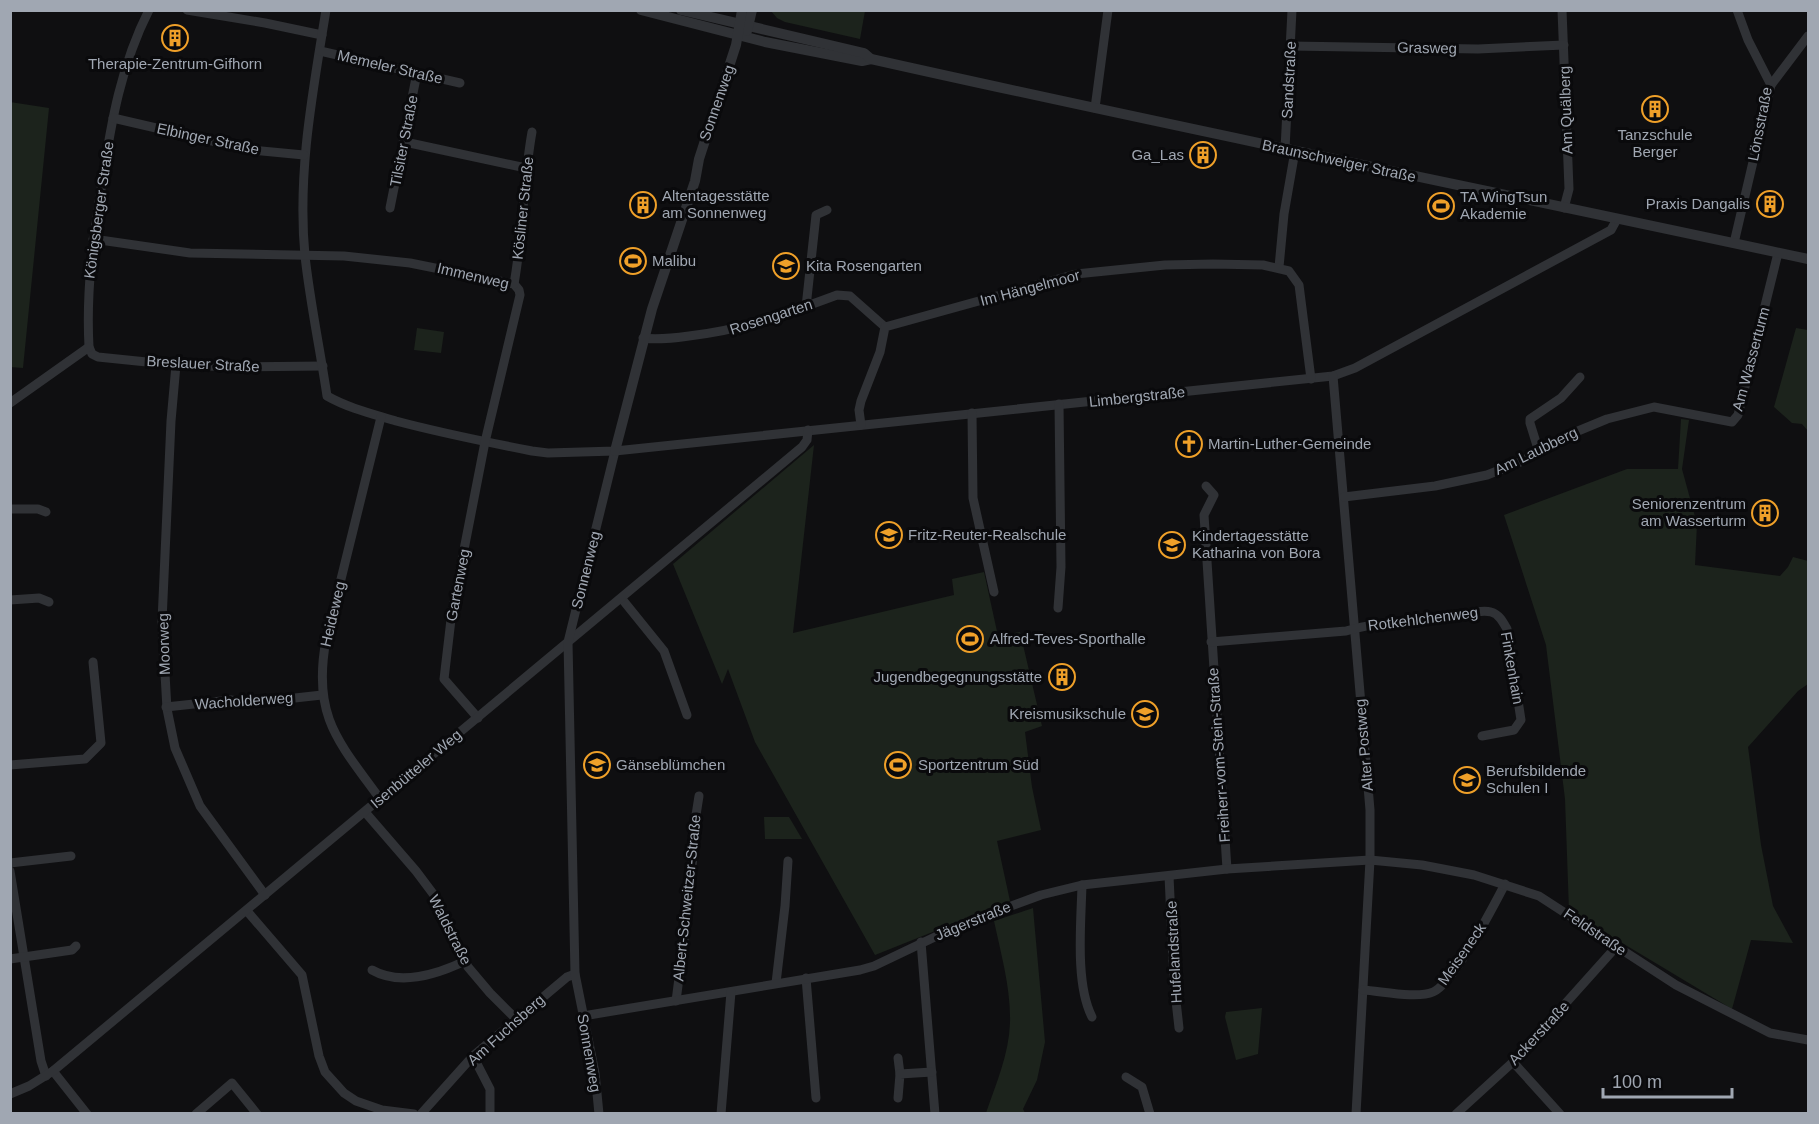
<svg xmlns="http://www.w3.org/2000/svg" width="1819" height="1124" viewBox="0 0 1819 1124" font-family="Helvetica,sans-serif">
<rect width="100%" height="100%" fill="#0f0f11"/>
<!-- green -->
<g fill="#1c231c">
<path d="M771 11H865L860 39 785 22 777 18Z"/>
<path d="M10 102 49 108 23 368 10 367Z"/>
<path d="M417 328 444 332 441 353 414 350Z"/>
<path d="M1796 328 1808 330V431L1802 424 1792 423 1774 407Z"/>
<path d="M1681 419 1689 420 1682 469 1697 524 1695 565 1780 576 1788 567 1793 557 1808 561V684L1798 691 1748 747 1761 845 1773 906 1793 943 1751 940 1732 1009 1569 911 1565 799 1546 645 1504 515 1627 469H1678Z"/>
<path d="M814 445 793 633 954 595 952 579 984 572 998 636 1020 632 1042 726 1025 732 1032 787 1041 830 997 841 1010 901 875 955 755 742 728 669 722 684 673 564Z"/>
<path d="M764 817H789L802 839H765Z"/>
<path d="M1033 908 1045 1042 1037 1080 1023 1109 1025 1113H986C996 1084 1009 1054 1010 1023 1011 989 1001 954 994 921Z"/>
<path d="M1262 1008 1258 1054 1236 1060 1225 1017 1226 1012Z"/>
</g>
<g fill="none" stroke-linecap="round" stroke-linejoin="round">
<!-- minor -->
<g stroke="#303236" stroke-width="9">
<path d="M149 10C121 65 111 123 102 183 93 238 86 291 89 347L92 354 98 357 176 365 238 367 323 366"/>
<path d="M187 10 265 23 322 35"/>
<path d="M326 10C313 91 297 173 305 256 310 302 320 349 327 396 348 408 373 414 396 421 441 433 486 442 532 451L548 453 615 451 1333 376 1355 368 1611 230 1617 219"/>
<path d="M1562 10 1569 189 1564 208"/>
<path d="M1290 46 1478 49 1564 45"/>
<path d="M320 51 460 83"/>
<path d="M1771 85 1808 36"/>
<path d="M1095 108 1108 10"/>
<path d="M113 118 251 150 304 155"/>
<path d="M405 142 526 168"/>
<path d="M1285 149 1292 10"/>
<path d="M390 208 417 73"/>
<path d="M93 239 190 253 344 256 410 263 514 284 519 290 520 295 485 442 452 611 444 679 478 718"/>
<path d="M1734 243 1771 85 1748 40 1737 10"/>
<path d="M1279 267 1284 214 1295 151"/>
<path d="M514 284C523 234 523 182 532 132"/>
<path d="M806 307 816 215 827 210"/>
<path d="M643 338C659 340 674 338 689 336 743 330 786 314 837 295L850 296 885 327"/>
<path d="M176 365 171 421 162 621 167 709 175 748 200 806 265 895"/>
<path d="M1333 376 1370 810V860L1356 1114"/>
<path d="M10 403 89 347"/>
<path d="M972 413 973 498 994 592"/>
<path d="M861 425 859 410 861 401 880 352 885 327 1076 274 1165 265 1213 264 1263 265 1289 271 1299 285 1311 379"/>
<path d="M1539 452 1530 423V419L1561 398 1580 377"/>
<path d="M1206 486 1214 495 1204 515 1227 869"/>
<path d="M1344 497 1435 486 1487 475 1520 462 1578 431 1607 419 1654 407 1732 422 1738 415 1778 253"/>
<path d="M10 509H38L46 512"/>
<path d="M622 599 664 651 687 715"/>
<path d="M10 600 39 598 49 602"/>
<path d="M1058 608 1061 567 1059 404"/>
<path d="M1211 642 1346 631C1382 620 1422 622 1459 615 1468 614 1481 609 1491 612 1499 614 1503 622 1507 629L1521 720 1514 730 1482 736"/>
<path d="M166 707 231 700 249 703 322 695"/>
<path d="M10 765 85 759 101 743 93 662"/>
<path d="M380 799C338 741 312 716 326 640L381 417"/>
<path d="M365 812 416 871 434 895 468 967 490 993 516 1019"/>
<path d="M10 863 71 856"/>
<path d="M10 871 41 1061 46 1076"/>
<path d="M1169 876 1174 983 1179 1028"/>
<path d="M1082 885C1081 923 1075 984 1092 1017"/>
<path d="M247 911 302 975 319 1056 325 1072 344 1093 356 1101 382 1110 414 1114"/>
<path d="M921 942 935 1114"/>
<path d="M10 959 72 950 76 946"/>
<path d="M372 970C400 986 438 974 465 961"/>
<path d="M806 978 816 1098"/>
<path d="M776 983 785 906 788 861"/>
<path d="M1363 990C1381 991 1417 999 1433 992 1454 983 1493 907 1505 884"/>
<path d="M676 1001 690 893 696 815 699 796"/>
<path d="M583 1016 860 970 874 966 960 925 1041 895 1082 885 1227 869 1370 860 1422 865 1474 875 1539 896 1676 985 1770 1033 1808 1040"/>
<path d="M473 1056 490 1089V1114"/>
<path d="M898 1058 900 1074"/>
<path d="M1513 1062 1560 1114"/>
<path d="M53 1071 87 1114"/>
<path d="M1126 1077 1142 1087 1150 1114"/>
<path d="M10 1094 29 1086 53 1071 802 447 807 440 808 430"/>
<path d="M898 1098 900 1074 932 1072"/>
<path d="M196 1114 232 1083 257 1114"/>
<path d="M421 1114 473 1056 567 977 575 974"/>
<path d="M599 1114 595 1073 575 974 568 642 615 451"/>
<path d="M721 1114 731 992"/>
<path d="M1456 1114 1513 1062 1616 947"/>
</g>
<!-- tertiary -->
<g stroke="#303236" stroke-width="10">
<path d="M641 10 765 42 862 61 871 59"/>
<path d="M681 10 864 53 871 59C1183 129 1496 192 1808 259"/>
<path d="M747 31 752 10"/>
<path d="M615 451 652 309 695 181 699 159 736 45 742 10"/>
</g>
</g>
<!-- icons -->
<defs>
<symbol id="building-ring" viewBox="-11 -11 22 22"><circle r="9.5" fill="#0a0a0c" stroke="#efa029" stroke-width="1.5"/><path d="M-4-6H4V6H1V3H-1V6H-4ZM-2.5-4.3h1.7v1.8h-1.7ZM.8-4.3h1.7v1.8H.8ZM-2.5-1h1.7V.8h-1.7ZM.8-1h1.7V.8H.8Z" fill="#efa029"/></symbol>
<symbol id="stadium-ring" viewBox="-11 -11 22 22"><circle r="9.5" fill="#0a0a0c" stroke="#efa029" stroke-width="1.5"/><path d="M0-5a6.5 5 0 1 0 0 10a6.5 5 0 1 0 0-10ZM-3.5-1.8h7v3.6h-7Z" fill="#efa029"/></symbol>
<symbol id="school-ring" viewBox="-11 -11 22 22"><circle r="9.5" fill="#0a0a0c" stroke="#efa029" stroke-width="1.5"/><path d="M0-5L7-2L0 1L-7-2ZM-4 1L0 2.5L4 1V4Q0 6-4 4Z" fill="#efa029"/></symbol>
<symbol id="church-ring" viewBox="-11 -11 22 22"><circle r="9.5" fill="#0a0a0c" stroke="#efa029" stroke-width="1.5"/><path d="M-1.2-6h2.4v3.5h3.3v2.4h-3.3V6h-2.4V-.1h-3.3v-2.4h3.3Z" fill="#efa029"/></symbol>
</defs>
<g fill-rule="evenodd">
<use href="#building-ring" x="160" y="23" width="30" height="30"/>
<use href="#building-ring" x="1640" y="94" width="30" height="30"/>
<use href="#building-ring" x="1188" y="140" width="30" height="30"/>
<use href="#building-ring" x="1755" y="189" width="30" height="30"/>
<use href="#building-ring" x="628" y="190" width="30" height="30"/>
<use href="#stadium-ring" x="1426" y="191" width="30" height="30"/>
<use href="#stadium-ring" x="618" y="246" width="30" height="30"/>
<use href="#school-ring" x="771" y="251" width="30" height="30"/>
<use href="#church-ring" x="1174" y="429" width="30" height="30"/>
<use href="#building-ring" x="1750" y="498" width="30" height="30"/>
<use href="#school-ring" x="874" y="520" width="30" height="30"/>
<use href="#school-ring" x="1157" y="530" width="30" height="30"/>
<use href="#stadium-ring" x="955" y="624" width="30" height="30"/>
<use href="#building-ring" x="1047" y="662" width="30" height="30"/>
<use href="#school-ring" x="1130" y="699" width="30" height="30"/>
<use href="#school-ring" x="582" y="750" width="30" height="30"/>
<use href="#stadium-ring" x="883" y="750" width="30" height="30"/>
<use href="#school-ring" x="1452" y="765" width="30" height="30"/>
</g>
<g text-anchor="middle" stroke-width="6" stroke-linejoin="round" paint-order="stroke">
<!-- street labels -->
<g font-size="15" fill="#a0a7b2" stroke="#0a0a0c">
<text transform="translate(1427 48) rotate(1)" y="5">Grasweg</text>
<text transform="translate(390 67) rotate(13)" y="5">Memeler Straße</text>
<text transform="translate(1289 80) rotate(-87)" y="5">Sandstraße</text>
<text transform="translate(717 103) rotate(-71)" y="5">Sonnenweg</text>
<text transform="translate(1566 110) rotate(-92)" y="5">Am Quälberg</text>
<text transform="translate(1760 124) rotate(-79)" y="5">Lönsstraße</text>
<text transform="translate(208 139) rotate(12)" y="5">Elbinger Straße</text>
<text transform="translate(404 141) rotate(-79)" y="5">Tilsiter Straße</text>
<text transform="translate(1339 161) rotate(12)" y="5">Braunschweiger Straße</text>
<text transform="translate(523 208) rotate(-84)" y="5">Kösliner Straße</text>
<text transform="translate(99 210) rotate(-82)" y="5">Königsberger Straße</text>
<text transform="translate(473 276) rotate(13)" y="5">Immenweg</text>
<text transform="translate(1030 288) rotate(-15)" y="5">Im Hängelmoor</text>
<text transform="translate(771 317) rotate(-18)" y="5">Rosengarten</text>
<text transform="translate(1751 359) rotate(-75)" y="5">Am Wasserturm</text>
<text transform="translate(203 364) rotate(3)" y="5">Breslauer Straße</text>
<text transform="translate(1137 397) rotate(-6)" y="5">Limbergstraße</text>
<text transform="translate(1536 451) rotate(-26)" y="5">Am Laubberg</text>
<text transform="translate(586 570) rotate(-76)" y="5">Sonnenweg</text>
<text transform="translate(458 585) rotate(-79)" y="5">Gartenweg</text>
<text transform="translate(333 614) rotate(-77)" y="5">Heideweg</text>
<text transform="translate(1423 619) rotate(-7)" y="5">Rotkehlchenweg</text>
<text transform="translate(164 644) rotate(-92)" y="5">Moorweg</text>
<text transform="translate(1512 668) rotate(80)" y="5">Finkenhain</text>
<text transform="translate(244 701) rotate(-4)" y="5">Wacholderweg</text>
<text transform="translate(1364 745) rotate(-95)" y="5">Alter Postweg</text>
<text transform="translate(1219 755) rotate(-94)" y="5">Freiherr-vom-Stein-Straße</text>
<text transform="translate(416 769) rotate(-40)" y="5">Isenbütteler Weg</text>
<text transform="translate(687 898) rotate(-84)" y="5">Albert-Schweitzer-Straße</text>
<text transform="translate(973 921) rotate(-22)" y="5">Jägerstraße</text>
<text transform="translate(450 930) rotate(63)" y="5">Waldstraße</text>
<text transform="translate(1595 932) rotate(34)" y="5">Feldstraße</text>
<text transform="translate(1174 952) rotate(-93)" y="5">Hufelandstraße</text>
<text transform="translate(1462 954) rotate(-55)" y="5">Meiseneck</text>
<text transform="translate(506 1030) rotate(-42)" y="5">Am Fuchsberg</text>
<text transform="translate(1539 1033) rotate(-47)" y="5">Ackerstraße</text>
<text transform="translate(589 1053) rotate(80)" y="5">Sonnenweg</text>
</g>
<!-- poi labels -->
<g font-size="15" fill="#a0a7b2" stroke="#0a0a0c" text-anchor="start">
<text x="175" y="69" text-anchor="middle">Therapie-Zentrum-Gifhorn</text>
<text x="1655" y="140" text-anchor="middle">Tanzschule<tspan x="1655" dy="17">Berger</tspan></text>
<text x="1184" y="160" text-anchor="end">Ga_Las</text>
<text x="662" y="201">Altentagesstätte<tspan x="662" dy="17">am Sonnenweg</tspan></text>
<text x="1460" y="202">TA WingTsun<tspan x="1460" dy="17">Akademie</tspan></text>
<text x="1750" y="209" text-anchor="end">Praxis Dangalis</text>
<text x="652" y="266">Malibu</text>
<text x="806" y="271">Kita Rosengarten</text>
<text x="1208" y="449">Martin-Luther-Gemeinde</text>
<text x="1746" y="509" text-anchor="end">Seniorenzentrum<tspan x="1746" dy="17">am Wasserturm</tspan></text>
<text x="908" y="540">Fritz-Reuter-Realschule</text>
<text x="1192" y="541">Kindertagesstätte<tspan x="1192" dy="17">Katharina von Bora</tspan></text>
<text x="990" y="644">Alfred-Teves-Sporthalle</text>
<text x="1042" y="682" text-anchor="end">Jugendbegegnungsstätte</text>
<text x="1126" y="719" text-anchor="end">Kreismusikschule</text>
<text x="616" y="770">Gänseblümchen</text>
<text x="918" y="770">Sportzentrum Süd</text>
<text x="1486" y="776">Berufsbildende<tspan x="1486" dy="17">Schulen I</tspan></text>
</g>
</g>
<!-- border -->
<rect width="1819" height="1124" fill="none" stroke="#a0a7b2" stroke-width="24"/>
<!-- scale -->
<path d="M1603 1088v9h129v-9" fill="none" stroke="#a0a7b2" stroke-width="3"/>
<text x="1612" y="1088" font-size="18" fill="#a0a7b2" stroke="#0a0a0c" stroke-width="4.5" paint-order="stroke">100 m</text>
</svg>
